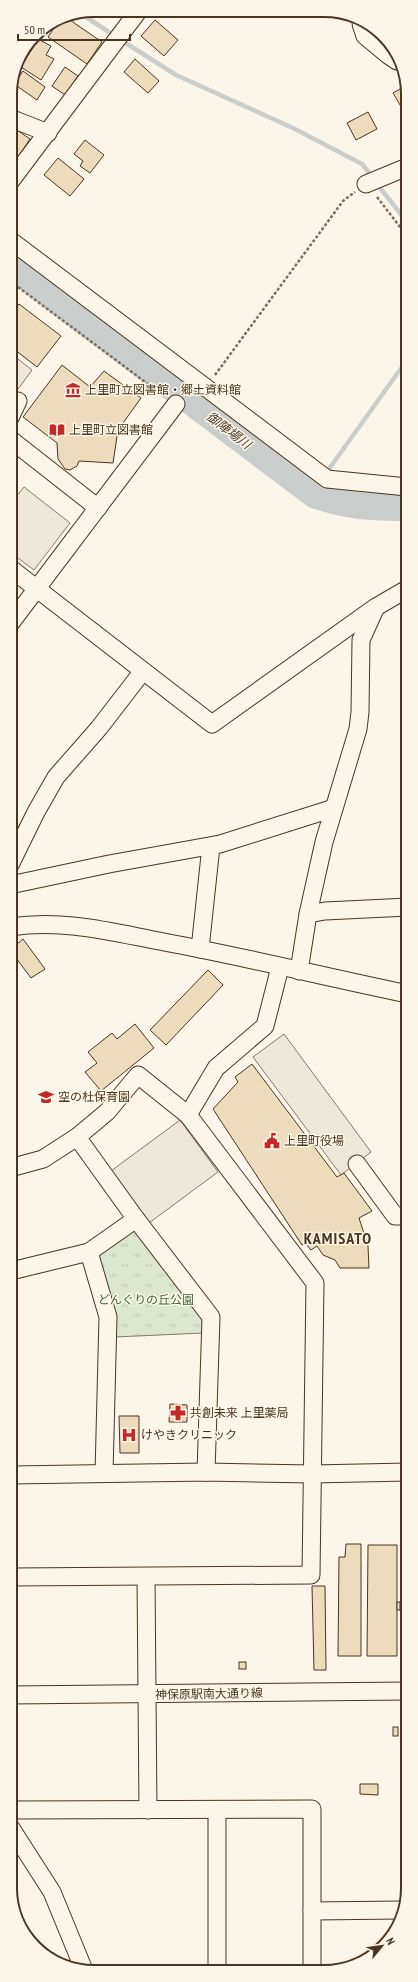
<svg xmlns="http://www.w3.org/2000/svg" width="418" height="1982" viewBox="0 0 418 1982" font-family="'PT Sans Narrow','Noto Sans JP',sans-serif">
<defs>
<pattern id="grass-tufts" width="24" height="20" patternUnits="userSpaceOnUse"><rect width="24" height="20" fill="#dce7d0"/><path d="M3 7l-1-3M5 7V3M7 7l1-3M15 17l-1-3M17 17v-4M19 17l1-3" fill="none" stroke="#bec7b2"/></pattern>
</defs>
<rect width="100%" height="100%" fill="#fbf6e9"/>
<!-- grass -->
<path fill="url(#grass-tufts)" stroke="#887966" d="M130 1227 138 1229 204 1319 203 1333 115 1337 97 1250Z"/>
<!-- parking -->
<g fill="#ede7d9" stroke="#887966">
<path d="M10 353 32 370 13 396 10 394Z"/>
<path d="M24 487 70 523 34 570 10 552V504Z"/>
<path d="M284 1034 371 1152 341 1175 253 1057Z"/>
<path d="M180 1120 218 1172 149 1223 111 1171Z"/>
</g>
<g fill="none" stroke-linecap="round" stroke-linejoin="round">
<!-- stream -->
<g stroke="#c9cecd" stroke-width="4.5">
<path d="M80 13 115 36"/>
<path d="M121 40 176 75 293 128 362 164 373 178"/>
<path d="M377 184 407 222"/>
<path d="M329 469 407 360"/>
<path d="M315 495 321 485"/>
</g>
<!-- river -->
<path stroke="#c9cecd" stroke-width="27" d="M10 265 315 495C350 507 372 507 407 508"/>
</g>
<!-- building -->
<g fill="#ecdcbc" stroke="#4a3520">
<path d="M62 16H64L102 42 87 64 48 37Z"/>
<path d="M155 20 178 40 164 56 141 36Z"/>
<path d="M38 39 51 46 46 55 54 59 41 80 21 67Z"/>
<path d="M135 59 159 81 148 93 124 72Z"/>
<path d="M65 67 78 76 65 95 52 86Z"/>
<path d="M23 71 45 87 37 100 14 84Z"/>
<path d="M407 85V115H406L393 93Z"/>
<path d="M368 112 377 129 356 140 347 123Z"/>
<path d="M10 125 30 139 18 157 10 151Z"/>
<path d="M85 140 104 155 90 173 80 166 83 161 74 154Z"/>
<path d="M58 158 84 179 70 196 44 175Z"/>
<path d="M19 304 61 336 37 367 10 346V315Z"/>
<path d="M62 365 90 387 104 371 141 398 118 430 113 463 79 461 77 466 70 470 65 469 58 459 57 443 23 417Z"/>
<path d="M23 939 45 969 31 978 10 950Z"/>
<path d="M208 970 223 985 166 1045 150 1030Z"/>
<path d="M135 1024 154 1048 101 1091 85 1072 97 1063 88 1052 112 1033 117 1039Z"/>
<path d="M252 1064 337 1177 344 1173 372 1211 359 1218 368 1246 369 1268H340L335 1260 323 1255 317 1246 311 1250 305 1243 302 1245 213 1109 238 1082 235 1077Z"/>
<path d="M170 1404 187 1405V1422H169Z"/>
<path d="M119 1416H139V1453H120Z"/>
<path d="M346 1544H361V1656H338L339 1557H345Z"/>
<path d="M368 1545H397V1656H367Z"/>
<path d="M312 1586H325L326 1670H314Z"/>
<rect x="397" y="1602" width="3" height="8"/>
<rect x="239" y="1662" width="7" height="7"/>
<rect x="393" y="1727" width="5" height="9"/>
<path d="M360 1784H378V1795L360 1794Z"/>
</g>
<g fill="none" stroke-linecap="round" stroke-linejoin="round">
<defs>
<g id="minor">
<path d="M361 24 365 36 388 55 397 61"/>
<path d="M10 118 48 133"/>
<path d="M10 182 139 10"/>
<path d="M366 184 407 167"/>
<path d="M10 240 327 479 407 487"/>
<path d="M10 418 18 401"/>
<path d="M10 439 98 508"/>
<path d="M10 568 212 724 376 607 407 589"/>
<path d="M10 624 176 404"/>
<path d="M10 865 36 812 56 777 99 728 143 671"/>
<path d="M10 885 109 864 220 844 334 808"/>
<path d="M308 914 325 911 408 907"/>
<path d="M10 927C65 919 111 932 164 942 245 957 326 977 408 994"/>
<path d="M200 949 211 846"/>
<path d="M299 971 308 914 324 842 358 729 360 712 361 640 375 609"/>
<path d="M188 1115 216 1068 265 1026 280 967"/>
<path d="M77 1137 136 1219 211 1317 206 1472"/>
<path d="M357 1164 395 1216H408"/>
<path d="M10 1168 43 1159 77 1137 107 1112 138 1075 188 1115 315 1283 311 1575 11 1577"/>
<path d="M89 1252 108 1317 104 1473"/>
<path d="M11 1271 89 1252 136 1219"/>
<path d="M11 1475 206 1472 312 1474 408 1472"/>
<path d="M146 1577 148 1810"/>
<path d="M11 1695 408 1691"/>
<path d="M11 1810 312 1809V1971"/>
<path d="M11 1828 52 1892 84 1970"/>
<path d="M312 1911 401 1910"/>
<path d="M217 1971V1810"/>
</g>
</defs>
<!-- minor casing -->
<use href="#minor" stroke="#4a3520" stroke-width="19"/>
<!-- path -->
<g stroke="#7f6f5c" stroke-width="2.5" stroke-dasharray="3 2" stroke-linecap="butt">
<path d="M377 197 407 236"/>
<path d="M10 281 164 396"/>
<path d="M215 375 343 201 355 192"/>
</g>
<!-- minor -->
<use href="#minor" stroke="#fbf6e9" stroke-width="17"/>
</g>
<!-- icons -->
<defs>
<symbol id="museum-bare" viewBox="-9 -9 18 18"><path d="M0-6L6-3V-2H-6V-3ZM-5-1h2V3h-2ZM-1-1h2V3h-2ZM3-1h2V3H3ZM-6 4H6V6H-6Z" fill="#c62828" stroke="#fbf6e9" stroke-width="2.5" paint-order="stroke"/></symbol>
<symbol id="library-bare" viewBox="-9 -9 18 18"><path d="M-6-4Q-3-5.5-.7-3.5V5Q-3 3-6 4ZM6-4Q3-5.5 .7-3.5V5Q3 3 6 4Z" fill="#c62828" stroke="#fbf6e9" stroke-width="2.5" paint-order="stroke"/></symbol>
<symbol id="school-bare" viewBox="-9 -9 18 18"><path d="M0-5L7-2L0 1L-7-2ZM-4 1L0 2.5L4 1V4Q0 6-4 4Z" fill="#c62828" stroke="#fbf6e9" stroke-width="2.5" paint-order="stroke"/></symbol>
<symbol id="civic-bare" viewBox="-9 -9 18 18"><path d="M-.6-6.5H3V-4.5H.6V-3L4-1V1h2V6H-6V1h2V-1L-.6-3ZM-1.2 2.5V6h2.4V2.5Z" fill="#c62828" stroke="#fbf6e9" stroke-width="2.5" paint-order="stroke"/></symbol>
<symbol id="pharmacy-bare" viewBox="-9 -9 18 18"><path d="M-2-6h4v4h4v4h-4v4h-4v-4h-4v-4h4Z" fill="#c62828" stroke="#fbf6e9" stroke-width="2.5" paint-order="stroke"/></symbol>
<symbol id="hospital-bare" viewBox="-9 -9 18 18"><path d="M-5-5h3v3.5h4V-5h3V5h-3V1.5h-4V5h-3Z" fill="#c62828" stroke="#fbf6e9" stroke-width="2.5" paint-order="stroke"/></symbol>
</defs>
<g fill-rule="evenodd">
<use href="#museum-bare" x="62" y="379" width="22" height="22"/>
<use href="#library-bare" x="46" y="419" width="22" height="22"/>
<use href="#school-bare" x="35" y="1086" width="22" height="22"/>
<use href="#civic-bare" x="261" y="1130" width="22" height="22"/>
<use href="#pharmacy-bare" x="167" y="1402" width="22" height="22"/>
<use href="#hospital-bare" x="118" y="1424" width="22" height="22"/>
</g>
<g text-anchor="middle" stroke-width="3" stroke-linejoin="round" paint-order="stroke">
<!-- poi labels -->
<g font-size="12" fill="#4a3520" stroke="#fbf6e9" text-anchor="start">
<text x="85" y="394">上里町立図書館・郷土資料館</text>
<text x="69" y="434">上里町立図書館</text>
<text x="58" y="1101">空の杜保育園</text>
<text x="284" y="1145">上里町役場</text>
<text x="190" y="1417">共創未来 上里薬局</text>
<text x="141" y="1439">けやきクリニック</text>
</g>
<!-- park labels -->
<g font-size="12" fill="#436837" stroke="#fbf6e9">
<text x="146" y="1304">どんぐりの丘公園</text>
</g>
<!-- street labels -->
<g font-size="12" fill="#4a3520" stroke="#fbf6e9">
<text transform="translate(209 1694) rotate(-1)" y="4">神保原駅南大通り線</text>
</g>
<!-- water labels -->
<g font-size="13" font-style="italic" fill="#4a3520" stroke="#fbf6e9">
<text transform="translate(229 430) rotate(37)" y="5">御陣場川</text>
</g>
<!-- district labels -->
<g font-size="16" font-weight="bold" letter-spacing="1" fill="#4a3520" stroke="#fbf6e9">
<text x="338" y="1244">KAMISATO</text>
</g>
</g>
<!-- crop -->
<path d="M0 0H418V1982H0ZM94 17H324A77 77 0 0 1 401 94V1888A77 77 0 0 1 324 1965H94A77 77 0 0 1 17 1888V94A77 77 0 0 1 94 17Z" fill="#fbf6e9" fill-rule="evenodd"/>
<path fill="none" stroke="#4a3520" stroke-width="2" d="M94 17H324A77 77 0 0 1 401 94V1888A77 77 0 0 1 324 1965H94A77 77 0 0 1 17 1888V94A77 77 0 0 1 94 17Z"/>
<!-- north arrow -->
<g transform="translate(382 1946) rotate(61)" stroke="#fbf6e9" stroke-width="3" paint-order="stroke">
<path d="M0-3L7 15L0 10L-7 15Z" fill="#4a3520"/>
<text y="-6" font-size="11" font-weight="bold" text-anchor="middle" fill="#4a3520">N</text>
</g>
<!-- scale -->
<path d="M18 34v6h112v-6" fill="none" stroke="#4a3520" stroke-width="2"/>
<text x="24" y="34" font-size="12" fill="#4a3520" stroke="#fbf6e9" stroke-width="3" paint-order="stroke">50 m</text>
</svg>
